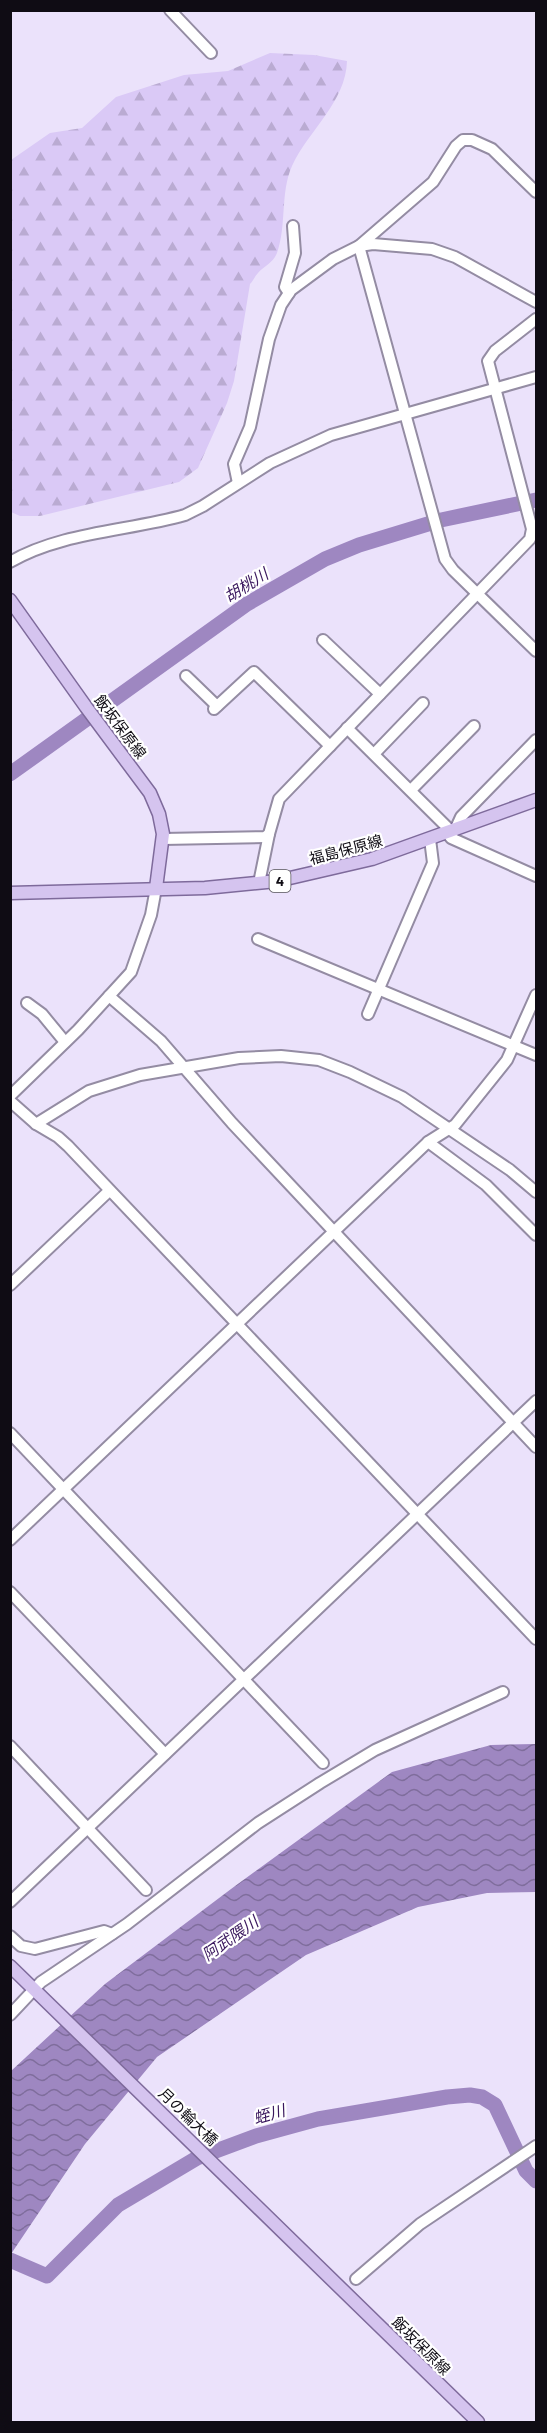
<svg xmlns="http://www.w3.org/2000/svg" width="547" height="2433" viewBox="0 0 547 2433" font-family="Barlow,'Noto Sans JP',sans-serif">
<defs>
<pattern id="forest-firs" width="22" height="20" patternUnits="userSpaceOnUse" patternTransform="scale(1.5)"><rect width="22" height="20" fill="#dac9f6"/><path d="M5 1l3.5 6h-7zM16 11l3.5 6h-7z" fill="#baabd2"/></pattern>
<pattern id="water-waves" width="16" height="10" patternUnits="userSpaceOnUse" patternTransform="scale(1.5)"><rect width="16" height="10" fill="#9e87c1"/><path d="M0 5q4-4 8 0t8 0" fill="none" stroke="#7f6d9c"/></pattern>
</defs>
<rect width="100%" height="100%" fill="#ebe2fb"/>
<!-- forest -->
<path fill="url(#forest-firs)" d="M270 53 314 55 347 61C346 102 308 131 292 166 280 193 287 225 277 253 273 263 264 266 258 273 255 276 253 281 250 284L234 381 227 403 198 468 179 482 40 516H20L11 512V160L50 133 82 128 116 97 184 75 228 71Z"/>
<!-- water -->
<path fill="url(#water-waves)" d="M536 1744V1892L487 1893 418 1907 306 1955 157 2057 85 2144 11 2254V2071L105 1984 231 1889 392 1772 491 1745Z"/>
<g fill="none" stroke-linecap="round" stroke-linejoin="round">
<!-- river -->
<g stroke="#9e87c1" stroke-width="15">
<path d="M10 774 247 604 325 559 359 545 441 520 536 500"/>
<path d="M10 2260 47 2276 118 2205 197 2158 256 2136 318 2119 447 2097 470 2095 482 2097 495 2105 526 2171 536 2181"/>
</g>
<defs>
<g id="minor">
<path d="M170 10 211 53"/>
<path d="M536 192 492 149 472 140H463L456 146 433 182 359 246 445 559 453 570 536 651"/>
<path d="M289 293 285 287 295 253 293 226"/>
<path d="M238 483 234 464 250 427 269 339 281 305 291 290 333 259 359 246 373 244 432 249 455 257 536 302"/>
<path d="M10 562C61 532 129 531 185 515L203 506 270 463 331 435 536 377"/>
<path d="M323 640 380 694"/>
<path d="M186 676 217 706"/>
<path d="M214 709 254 672 330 746"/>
<path d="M347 728 451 831"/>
<path d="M374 754 423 703"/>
<path d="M411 790 474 726"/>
<path d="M455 830 461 817 536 740"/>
<path d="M447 833 451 838 536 876"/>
<path d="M163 839 265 837 269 834 279 799 530 539 532 529 488 361 495 351 536 319"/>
<path d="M259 883 269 834"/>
<path d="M258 939 536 1055"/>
<path d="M109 996 161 1041 232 1123 536 1447"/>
<path d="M27 1003 42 1014 65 1042"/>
<path d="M368 1014 433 863 430 839"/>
<path d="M10 1096 78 1030 131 972 151 915 156 888"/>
<path d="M10 1101 36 1124 58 1137 68 1146 536 1639"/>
<path d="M36 1124 89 1091 140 1075 239 1058 281 1056 319 1060 350 1072 402 1097 510 1170 536 1192"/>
<path d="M428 1142 486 1185 536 1235"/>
<path d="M10 1285 109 1191"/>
<path d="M10 1433 323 1763"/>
<path d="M10 1540 428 1142 455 1125 507 1060 536 995"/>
<path d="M10 1592 165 1754"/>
<path d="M10 1746 146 1890"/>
<path d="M10 1902 536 1401"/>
<path d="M10 1936 21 1946 35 1949 104 1931 112 1934"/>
<path d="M10 2015 41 1982 127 1924 258 1823 320 1783 375 1750 503 1692"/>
<path d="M356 2279 420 2224 536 2146"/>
</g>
<g id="major">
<path d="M10 600 86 707 150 793 159 814 163 834 156 888"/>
<path d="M10 893 205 888 277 881 372 859 536 800"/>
<path d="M10 1966 478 2422"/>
</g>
</defs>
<!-- minor casing -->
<use href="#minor" stroke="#948ca3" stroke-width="14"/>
<!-- major casing -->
<use href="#major" stroke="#7e6a9b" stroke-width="15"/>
<!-- minor -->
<use href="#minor" stroke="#fff" stroke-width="10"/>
<!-- major -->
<use href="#major" stroke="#d5c4ef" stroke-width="12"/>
</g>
<g text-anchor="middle" stroke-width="4.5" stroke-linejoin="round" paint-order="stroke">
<!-- shield labels -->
<rect fill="#fff" stroke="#57555a" stroke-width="1.5" x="269.5" y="870" width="21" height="22" rx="4.5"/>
<g font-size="14" font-weight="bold" fill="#0f0c14">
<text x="280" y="886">4</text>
</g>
<!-- street labels -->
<g font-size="15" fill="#0f0c14" stroke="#fff">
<text transform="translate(120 727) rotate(53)" y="5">飯坂保原線</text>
<text transform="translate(346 850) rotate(-15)" y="5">福島保原線</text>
<text transform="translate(188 2117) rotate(44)" y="5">月の輪大橋</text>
<text transform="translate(421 2346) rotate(45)" y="5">飯坂保原線</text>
</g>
<!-- water labels -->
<g font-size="16" font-style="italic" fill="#39175d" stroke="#fff">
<text transform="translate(246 585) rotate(-32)" y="6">胡桃川</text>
<text transform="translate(230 1938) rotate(-35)" y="6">阿武隈川</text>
<text transform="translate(269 2114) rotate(-16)" y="6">蛭川</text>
</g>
</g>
<!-- border -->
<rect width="547" height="2433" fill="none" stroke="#0f0c14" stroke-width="24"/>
</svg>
